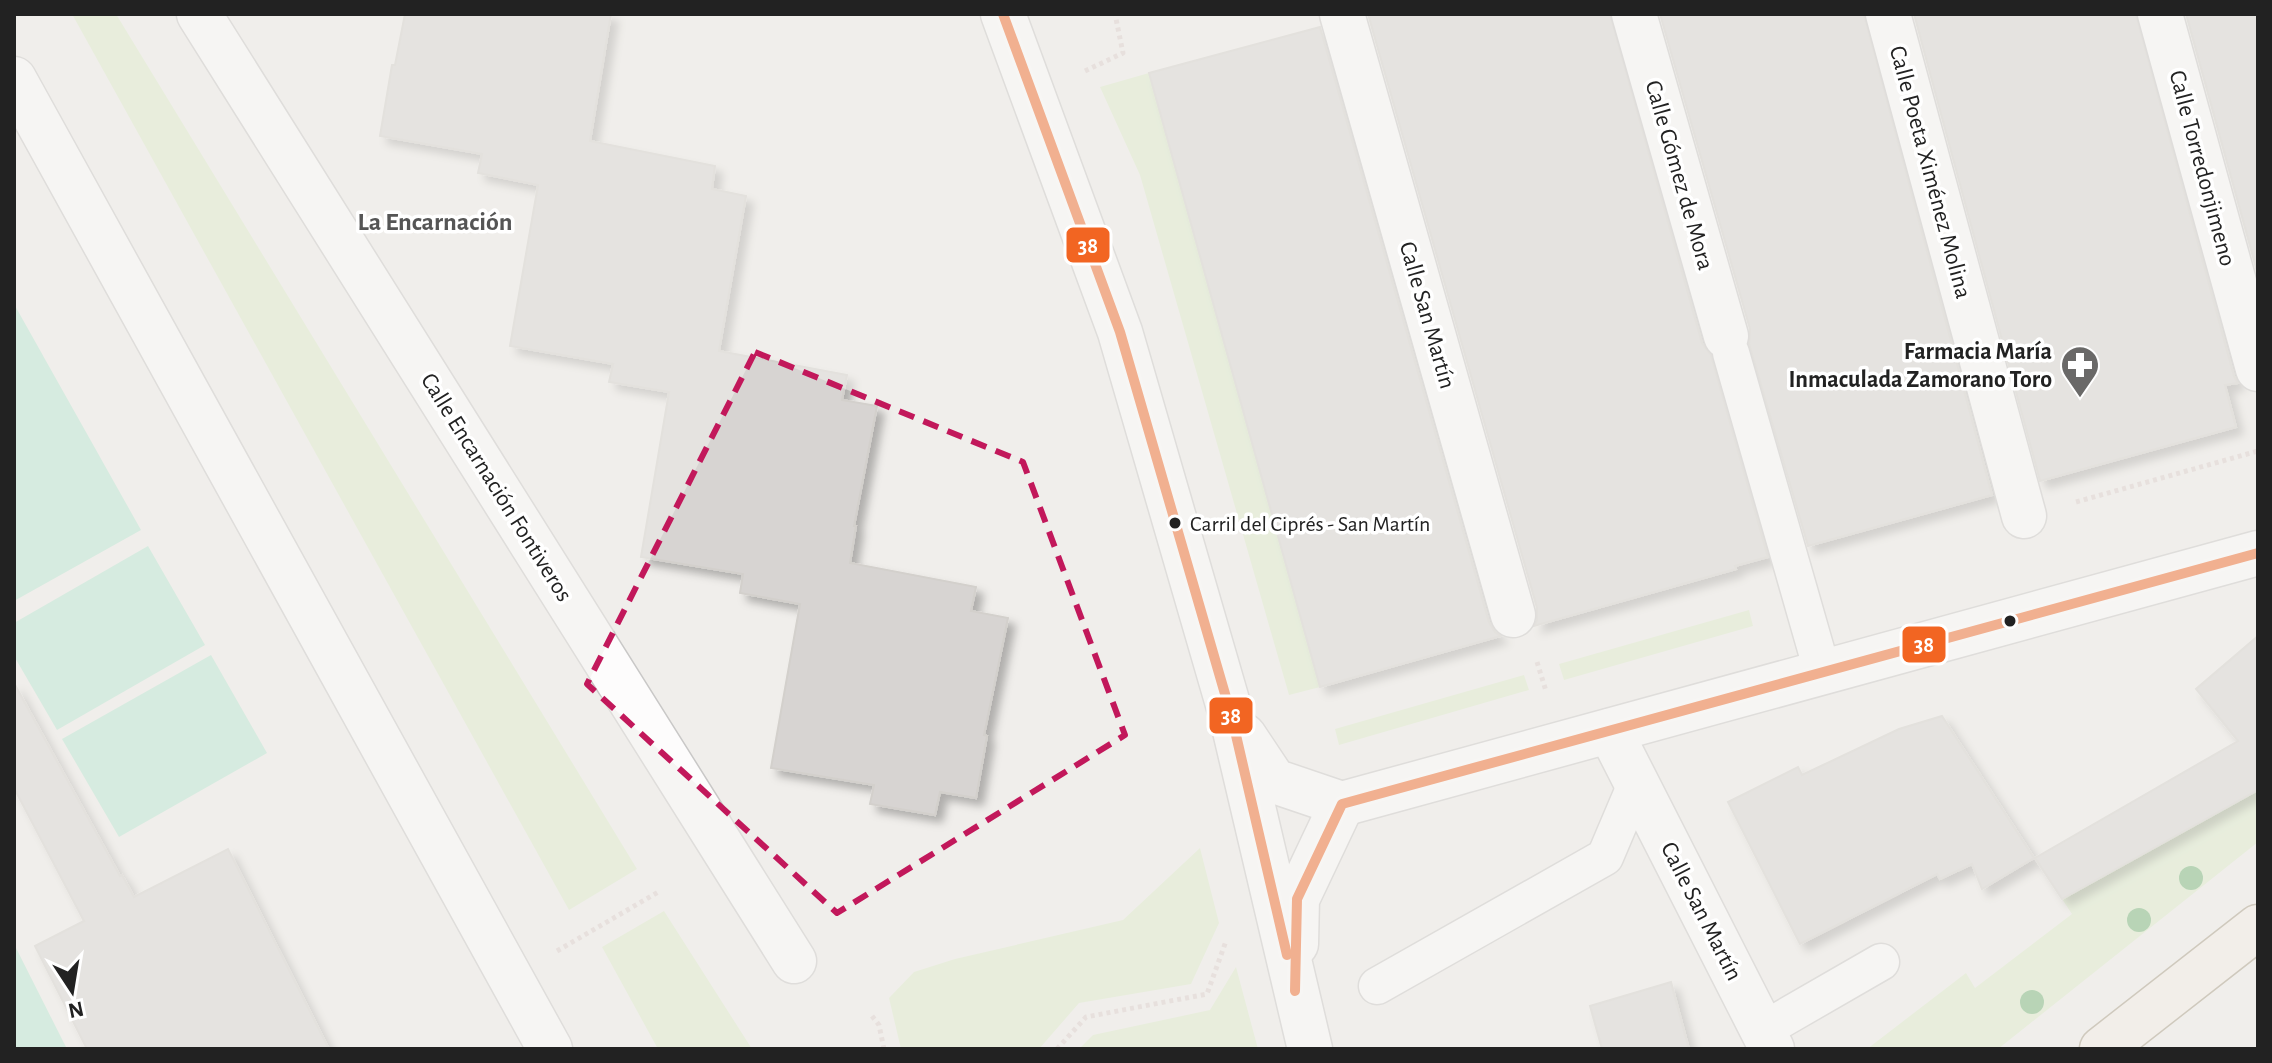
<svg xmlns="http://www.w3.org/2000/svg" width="2272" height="1063" viewBox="0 0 2272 1063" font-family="'Alegreya Sans',sans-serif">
<defs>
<filter id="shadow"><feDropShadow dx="7" dy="7" stdDeviation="4" flood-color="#0004"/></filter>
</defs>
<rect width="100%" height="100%" fill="#f0eeeb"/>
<!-- grass -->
<g fill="#ddeccb">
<path d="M72 14H116L637 869 569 910Z"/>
<path d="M1149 73 1320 687 1289 695 1140 175 1100 87Z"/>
<path d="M1749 610 1753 626 1564 680 1559 664Z"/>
<path d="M1524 675 1529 690 1339 745 1335 729Z"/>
<path d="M2258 785V842L1998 1049H1867L1966 973 1975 988 2072 914 2062 899Z"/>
<path d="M1200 848 1219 923 1191 984 1079 1003 1039 1049H901L889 998 914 972 955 959 1123 920Z"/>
<path d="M664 911 752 1049H658L602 947Z"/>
<path d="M1236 967 1258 1049H1079L1093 1035 1210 1010Z"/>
</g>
<!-- pitch -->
<g fill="#b7e6d2">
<path d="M14 304 141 530 14 601Z"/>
<path d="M148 546 205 645 57 730 14 656V623Z"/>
<path d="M211 655 267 753 119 837 62 739Z"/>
<path d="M14 944 67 1049H14Z"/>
</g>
<!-- building -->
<g fill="#d7d4d2" stroke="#d3d0cc" stroke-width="2" filter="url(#shadow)">
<path d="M405 14H611L590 141 715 166 712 189 746 196 719 351 847 375 842 400 877 406 854 526H856L850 563 976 587 971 611 1008 618 984 735 987 736 976 798 940 792 935 815 870 804 874 785 771 768 800 604 740 593 743 574 641 557 669 392 609 382 613 364 510 346 538 185 478 173 482 154 380 136 392 65H395Z"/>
<path d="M1368 14H1610L1702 343 1711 355 1768 557 1735 566 1736 569 1534 626 1537 620V608Z"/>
<path d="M1660 14H1864L1992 495 1808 546 1749 344 1750 329Z"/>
<path d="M1914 14H2136L2234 376 2238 383 2225 385 2236 427 2040 481Z"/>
<path d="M2186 14H2258V275Z"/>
<path d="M1320 27 1489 622 1495 632 1501 636 1320 687 1149 73Z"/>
<path d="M2258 636V790L2062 899 2035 858 2238 741 2196 689Z"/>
<path d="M14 683 120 876 122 875 134 897 228 849 329 1049H87L35 946 84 921 14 788Z"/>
<path d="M1942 716 2034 858 1982 889 1972 864 1940 879 1937 874 1800 944 1728 802 1798 767 1802 775 1899 729Z"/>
<path d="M1671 982 1689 1049H1602L1590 1006Z"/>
</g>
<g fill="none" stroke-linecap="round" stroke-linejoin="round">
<defs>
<g id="service">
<path d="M1731 353 1823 674"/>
<path d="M1377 986 1605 857 1636 784"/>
<path d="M1763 1030 1881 962"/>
</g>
<g id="pedestrian">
<path d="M1342 14 1513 615"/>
<path d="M1634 14 1726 336"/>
<path d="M1888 14 2024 516"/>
<path d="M2160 14 2258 369"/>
</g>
<g id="minor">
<path d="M199 14 794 961"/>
<path d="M1610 731 1772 1049"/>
</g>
<g id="tertiary">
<path d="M1003 14 1120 332 1232 718 1310 1049"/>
<path d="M14 79 550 1049"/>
<path d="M1244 736 1274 781 1342 804"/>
<path d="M1342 804 2258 553"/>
<path d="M1296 944 1297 899 1342 804"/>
</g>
<path id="primary" d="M2102 1049 2258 927"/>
</defs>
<!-- service casing -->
<use href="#service" stroke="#c9c8c7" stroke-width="39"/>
<!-- pedestrian casing -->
<use href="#pedestrian" stroke="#c9c8c7" stroke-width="47"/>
<!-- minor casing -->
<use href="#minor" stroke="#c9c8c7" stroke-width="47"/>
<!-- tertiary casing -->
<use href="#tertiary" stroke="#c9c8c7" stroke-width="47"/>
<!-- primary casing -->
<use href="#primary" stroke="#a79c86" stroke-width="47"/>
<!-- path -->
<g stroke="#dccecd" stroke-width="5" stroke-dasharray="4 4" stroke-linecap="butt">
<path d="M1085 71 1123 53 1115 14"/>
<path d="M2076 502 2258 451"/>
<path d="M1537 662 1546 691"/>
<path d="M557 951 660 891"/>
<path d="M872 1016 879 1025 884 1049"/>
<path d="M1057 1049 1086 1017 1207 994 1226 941"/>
</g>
<!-- service -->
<use href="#service" stroke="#fdfcfc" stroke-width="36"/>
<!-- pedestrian -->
<use href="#pedestrian" stroke="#fdfcfc" stroke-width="44"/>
<!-- minor -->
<use href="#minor" stroke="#fdfcfc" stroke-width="44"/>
<!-- tertiary -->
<use href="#tertiary" stroke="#fdfcfc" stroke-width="44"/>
<!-- primary -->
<use href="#primary" stroke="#f3ede7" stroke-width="44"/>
<defs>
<g id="bus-1">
<path d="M1003 14 1120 332 1232 718 1287 955"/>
<path d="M1295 991 1297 899 1342 804 2258 553"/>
</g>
</defs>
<!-- bus-1 casing -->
<use href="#bus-1" stroke="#fff" stroke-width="16"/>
<!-- bus-1 -->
<use href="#bus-1" stroke="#f26522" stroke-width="10"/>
</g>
<!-- trees -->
<g fill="#73b476">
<circle cx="2191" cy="878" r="12"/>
<circle cx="2139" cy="920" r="12"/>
<circle cx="2032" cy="1002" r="12"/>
</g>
<!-- marked area -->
<path d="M0 0H2272V1063H0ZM755 352 1023 462 1125 735 837 913 587 684Z" fill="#f0eeeb" fill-opacity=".55" fill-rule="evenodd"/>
<path fill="none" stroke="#c2185b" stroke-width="6" stroke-dasharray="16 10" stroke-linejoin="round" d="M755 352 1023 462 1125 735 837 913 587 684Z"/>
<!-- icons -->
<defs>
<symbol id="pharmacy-pin" viewBox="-11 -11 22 30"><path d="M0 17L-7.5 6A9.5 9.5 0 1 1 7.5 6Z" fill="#6a6968" stroke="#fff"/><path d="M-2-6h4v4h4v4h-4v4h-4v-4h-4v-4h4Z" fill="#fff"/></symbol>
</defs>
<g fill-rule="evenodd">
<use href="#pharmacy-pin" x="2058" y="343" width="44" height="60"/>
</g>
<!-- markers -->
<g fill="#222" stroke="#fff" stroke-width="3">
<circle cx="1175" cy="523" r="7"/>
<circle cx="2010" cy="621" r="7"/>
</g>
<g text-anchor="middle" stroke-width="7" stroke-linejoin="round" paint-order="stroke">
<!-- bus labels -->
<g font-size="22" fill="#222" stroke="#fff" text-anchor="start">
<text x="1190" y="531">Carril del Ciprés - San Martín</text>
</g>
<!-- street labels -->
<g font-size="24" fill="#222" stroke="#fff">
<text transform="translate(2203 168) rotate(75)" y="8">Calle Torredonjimeno</text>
<text transform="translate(1931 172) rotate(75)" y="8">Calle Poeta Ximénez Molina</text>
<text transform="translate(1680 175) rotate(74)" y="8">Calle Gómez de Mora</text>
<text transform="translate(1428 315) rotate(74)" y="8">Calle San Martín</text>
<text transform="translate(497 487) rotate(58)" y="8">Calle Encarnación Fontiveros</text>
<text transform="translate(1702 911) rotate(63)" y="8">Calle San Martín</text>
</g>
<!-- poi labels -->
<g font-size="24" font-weight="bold" fill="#222" stroke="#fff" text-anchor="end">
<text x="2052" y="359">Farmacia María<tspan x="2052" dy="28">Inmaculada Zamorano Toro</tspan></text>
</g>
<!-- neighbourhood labels -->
<g font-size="26" font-weight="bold" fill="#555" stroke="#fff">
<text x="435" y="230">La Encarnación</text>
</g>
</g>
<g stroke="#fff" stroke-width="3">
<rect x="1065" y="226" width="46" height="38" rx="8" fill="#f26522"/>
<rect x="1901" y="625" width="46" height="39" rx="8" fill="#f26522"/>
<rect x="1208" y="696" width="46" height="39" rx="8" fill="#f26522"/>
</g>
<g font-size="22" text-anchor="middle" font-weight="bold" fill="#fff">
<text x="1088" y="253">38</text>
<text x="1924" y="652">38</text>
<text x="1231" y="723">38</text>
</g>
<!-- border -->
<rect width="2272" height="1063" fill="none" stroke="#222222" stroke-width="32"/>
<!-- north arrow -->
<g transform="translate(72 991) rotate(168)" stroke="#ffffff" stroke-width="6" paint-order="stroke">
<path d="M0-6L14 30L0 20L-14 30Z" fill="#222222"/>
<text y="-12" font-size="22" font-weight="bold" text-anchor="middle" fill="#222222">N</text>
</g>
</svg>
